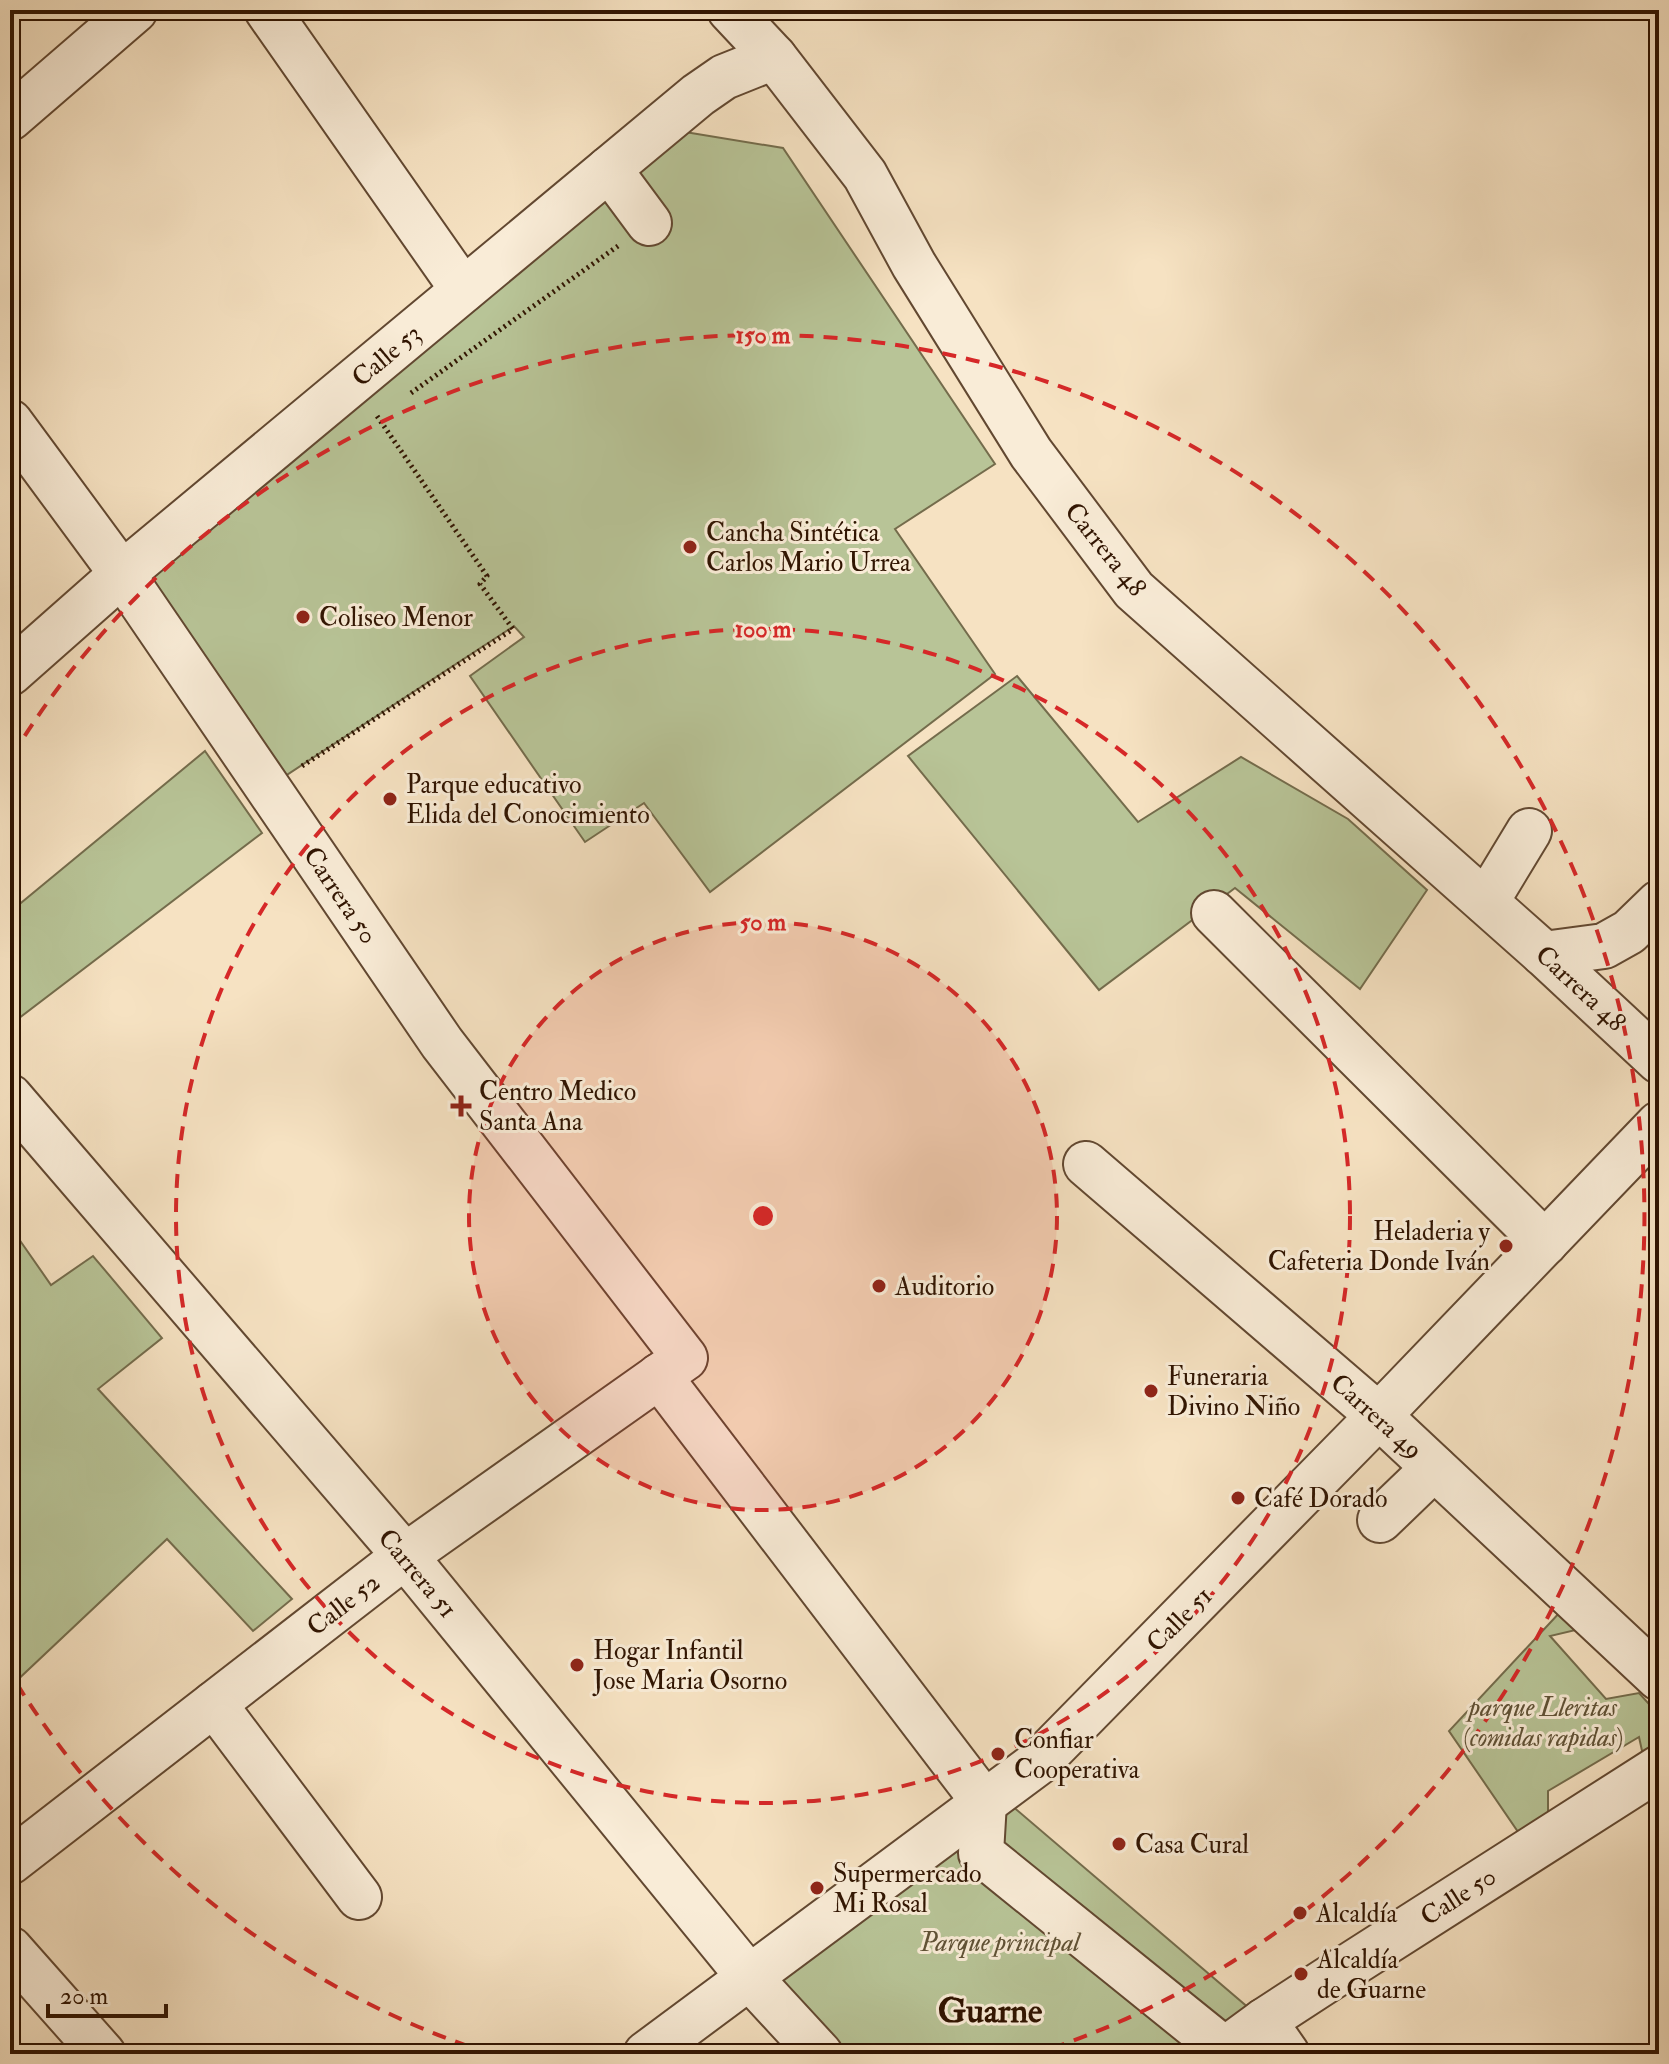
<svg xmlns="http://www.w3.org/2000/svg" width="1669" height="2064" viewBox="0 0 1669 2064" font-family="'IM FELL Double Pica',serif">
<rect width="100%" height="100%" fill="#f6e2c2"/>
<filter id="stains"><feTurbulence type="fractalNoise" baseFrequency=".0025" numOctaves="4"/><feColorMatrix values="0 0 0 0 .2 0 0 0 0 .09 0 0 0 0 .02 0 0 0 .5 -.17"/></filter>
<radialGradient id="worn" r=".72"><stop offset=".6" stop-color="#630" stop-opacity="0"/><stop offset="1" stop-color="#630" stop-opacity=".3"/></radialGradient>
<!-- green -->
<g fill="#b8c497" stroke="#746c4c" stroke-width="2">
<path d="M679 131 783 148 995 464 895 529 995 674 710 892 644 803 585 842 470 676 524 637 514 626 276 782 140 578Z"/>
<path d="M1017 676 1138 822 1241 757 1348 819 1427 890 1360 989 1235 888 1099 990 908 756Z"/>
<path d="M205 751 262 833 10 1025V912Z"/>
<path d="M21 1242 51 1285 93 1256 162 1338 98 1389 292 1599 253 1631 167 1539 11 1686 10 1685V1250Z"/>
<path d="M1562 1610 1580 1629 1550 1636 1606 1699 1639 1693 1659 1715V1759L1646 1769 1639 1737 1548 1791V1826L1525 1842 1449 1731Z"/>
<path d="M1004 1799 1264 2021 1219 2054H831L768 1980Z"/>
</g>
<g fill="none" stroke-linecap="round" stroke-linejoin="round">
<defs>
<g id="minor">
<path d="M267 10 463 290"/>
<path d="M730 10 774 57 865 175 914 265 1031 453 1134 590 1544 954 1659 1061"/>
<path d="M10 118 135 10"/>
<path d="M609 169 649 223"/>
<path d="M10 422 122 574 442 1043 685 1358 405 1556 10 1862"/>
<path d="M10 673 122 574 698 95 724 77 774 57"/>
<path d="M1486 902 1529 831"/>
<path d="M1214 913 1545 1243"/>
<path d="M1544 954 1604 946 1629 932 1659 903"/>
<path d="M10 1097 405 1556 749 1977 820 2054"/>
<path d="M1086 1164 1379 1416 1659 1678"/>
<path d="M659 1376 984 1802 981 1853 1225 2050"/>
<path d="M1380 1520 1434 1468"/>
<path d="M214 1704 359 1897"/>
<path d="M10 1949 103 2054"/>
<path d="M1264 2021 1287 2054"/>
<path d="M646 2054 1039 1762 1362 1433 1659 1124"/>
<path d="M1219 2054 1264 2021 1327 1980 1659 1768"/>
</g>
</defs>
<!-- minor casing -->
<use href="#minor" stroke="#624831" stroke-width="48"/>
<!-- path -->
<g stroke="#301401" stroke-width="5" stroke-dasharray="2 4" stroke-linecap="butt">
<path d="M411 393 618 246"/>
<path d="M302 766 513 629 480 584 487 576 377 416 380 415"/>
</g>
<!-- minor -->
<use href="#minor" stroke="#f9ecd7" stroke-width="44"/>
</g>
<!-- distance rings -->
<circle cx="763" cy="1216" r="294" fill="#d62828" fill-opacity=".12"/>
<g fill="none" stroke="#d62828" stroke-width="4" stroke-dasharray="14 10">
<circle cx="763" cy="1216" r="294"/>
<circle cx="763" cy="1216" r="587"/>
<path d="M491 2054A881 881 0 0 1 12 1676M12 756A881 881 0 1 1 1035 2054"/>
</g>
<!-- markers -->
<g fill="#8f2418" stroke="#f9ecd7" stroke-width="3">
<circle cx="690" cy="547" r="8"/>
<circle cx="303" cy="617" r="8"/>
<circle cx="390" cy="799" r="8"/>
<path d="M457 1094h8v8h8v8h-8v8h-8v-8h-8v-8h8z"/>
<circle cx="1506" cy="1246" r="8"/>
<circle cx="879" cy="1286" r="8"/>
<circle cx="1151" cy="1391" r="8"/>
<circle cx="1238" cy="1498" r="8"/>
<circle cx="577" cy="1665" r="8"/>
<circle cx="998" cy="1754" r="8"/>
<circle cx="1119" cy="1844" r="8"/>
<circle cx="817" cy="1888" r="8"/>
<circle cx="1300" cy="1913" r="8"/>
<circle cx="1301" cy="1974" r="8"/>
</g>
<g text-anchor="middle" stroke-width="6" stroke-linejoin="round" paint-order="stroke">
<!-- street labels -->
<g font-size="26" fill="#301401" stroke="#f9ecd7">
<text transform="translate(386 355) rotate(-40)" y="9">Calle 53</text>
<text transform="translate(1106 549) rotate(51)" y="9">Carrera 48</text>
<text transform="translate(341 895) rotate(56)" y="9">Carrera 50</text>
<text transform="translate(1581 988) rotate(43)" y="9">Carrera 48</text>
<text transform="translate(1377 1416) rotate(42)" y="9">Carrera 49</text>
<text transform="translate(418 1573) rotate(50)" y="9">Carrera 51</text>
<text transform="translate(343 1604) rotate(-38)" y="9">Calle 52</text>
<text transform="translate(1179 1619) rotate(-45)" y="9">Calle 51</text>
<text transform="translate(1458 1896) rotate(-33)" y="9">Calle 50</text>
</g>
<!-- poi labels -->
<g font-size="26" fill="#301401" stroke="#f9ecd7" text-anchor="start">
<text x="706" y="541">Cancha Sintética<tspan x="706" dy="30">Carlos Mario Urrea</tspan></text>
<text x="319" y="626">Coliseo Menor</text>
<text x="406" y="793">Parque educativo<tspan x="406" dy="30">Elida del Conocimiento</tspan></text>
<text x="479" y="1100">Centro Medico<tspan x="479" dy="30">Santa Ana</tspan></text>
<text x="1490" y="1240" text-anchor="end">Heladeria y<tspan x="1490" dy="30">Cafeteria Donde Iván</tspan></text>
<text x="895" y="1295">Auditorio</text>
<text x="1167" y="1385">Funeraria<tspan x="1167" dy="30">Divino Niño</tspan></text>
<text x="1254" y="1507">Café Dorado</text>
<text x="593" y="1659">Hogar Infantil<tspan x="593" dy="30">Jose Maria Osorno</tspan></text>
<text x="1014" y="1748">Confiar<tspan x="1014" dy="30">Cooperativa</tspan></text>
<text x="1135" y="1853">Casa Cural</text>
<text x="833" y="1882">Supermercado<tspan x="833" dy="30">Mi Rosal</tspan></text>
<text x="1316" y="1922">Alcaldía</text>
<text x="1317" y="1968">Alcaldía<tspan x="1317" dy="30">de Guarne</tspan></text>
</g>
<!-- park labels -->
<g font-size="26" font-style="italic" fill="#605236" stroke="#f9ecd7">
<text x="1543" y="1716">parque Lleritas<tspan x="1543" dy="30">(comidas rapidas)</tspan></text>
<text x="1000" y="1951">Parque principal</text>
</g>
<!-- district labels -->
<g font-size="34" font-weight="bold" fill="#301401" stroke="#f9ecd7">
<text x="990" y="2022">Guarne</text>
</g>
</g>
<circle cx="763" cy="1216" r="12" fill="#d62828" stroke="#f9ecd7" stroke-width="4"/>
<g font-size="24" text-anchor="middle" font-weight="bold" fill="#d62828" stroke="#f9ecd7" stroke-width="6" stroke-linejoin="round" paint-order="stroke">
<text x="763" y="343">150 m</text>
<text x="763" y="637">100 m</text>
<text x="763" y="930">50 m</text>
</g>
<!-- margin -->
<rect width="1669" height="2064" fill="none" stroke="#f6e2c2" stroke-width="40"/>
<rect x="12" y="12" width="1645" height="2040" fill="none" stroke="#301401" stroke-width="4"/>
<rect x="20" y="20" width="1629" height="2024" fill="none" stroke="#301401" stroke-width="2"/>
<!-- scale -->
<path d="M48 2004v12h118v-12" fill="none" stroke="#301401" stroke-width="4"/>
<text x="60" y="2004" font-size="24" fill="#301401" stroke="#f9ecd7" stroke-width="6" paint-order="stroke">20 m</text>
<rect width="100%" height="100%" filter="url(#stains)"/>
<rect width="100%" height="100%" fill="url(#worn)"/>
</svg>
